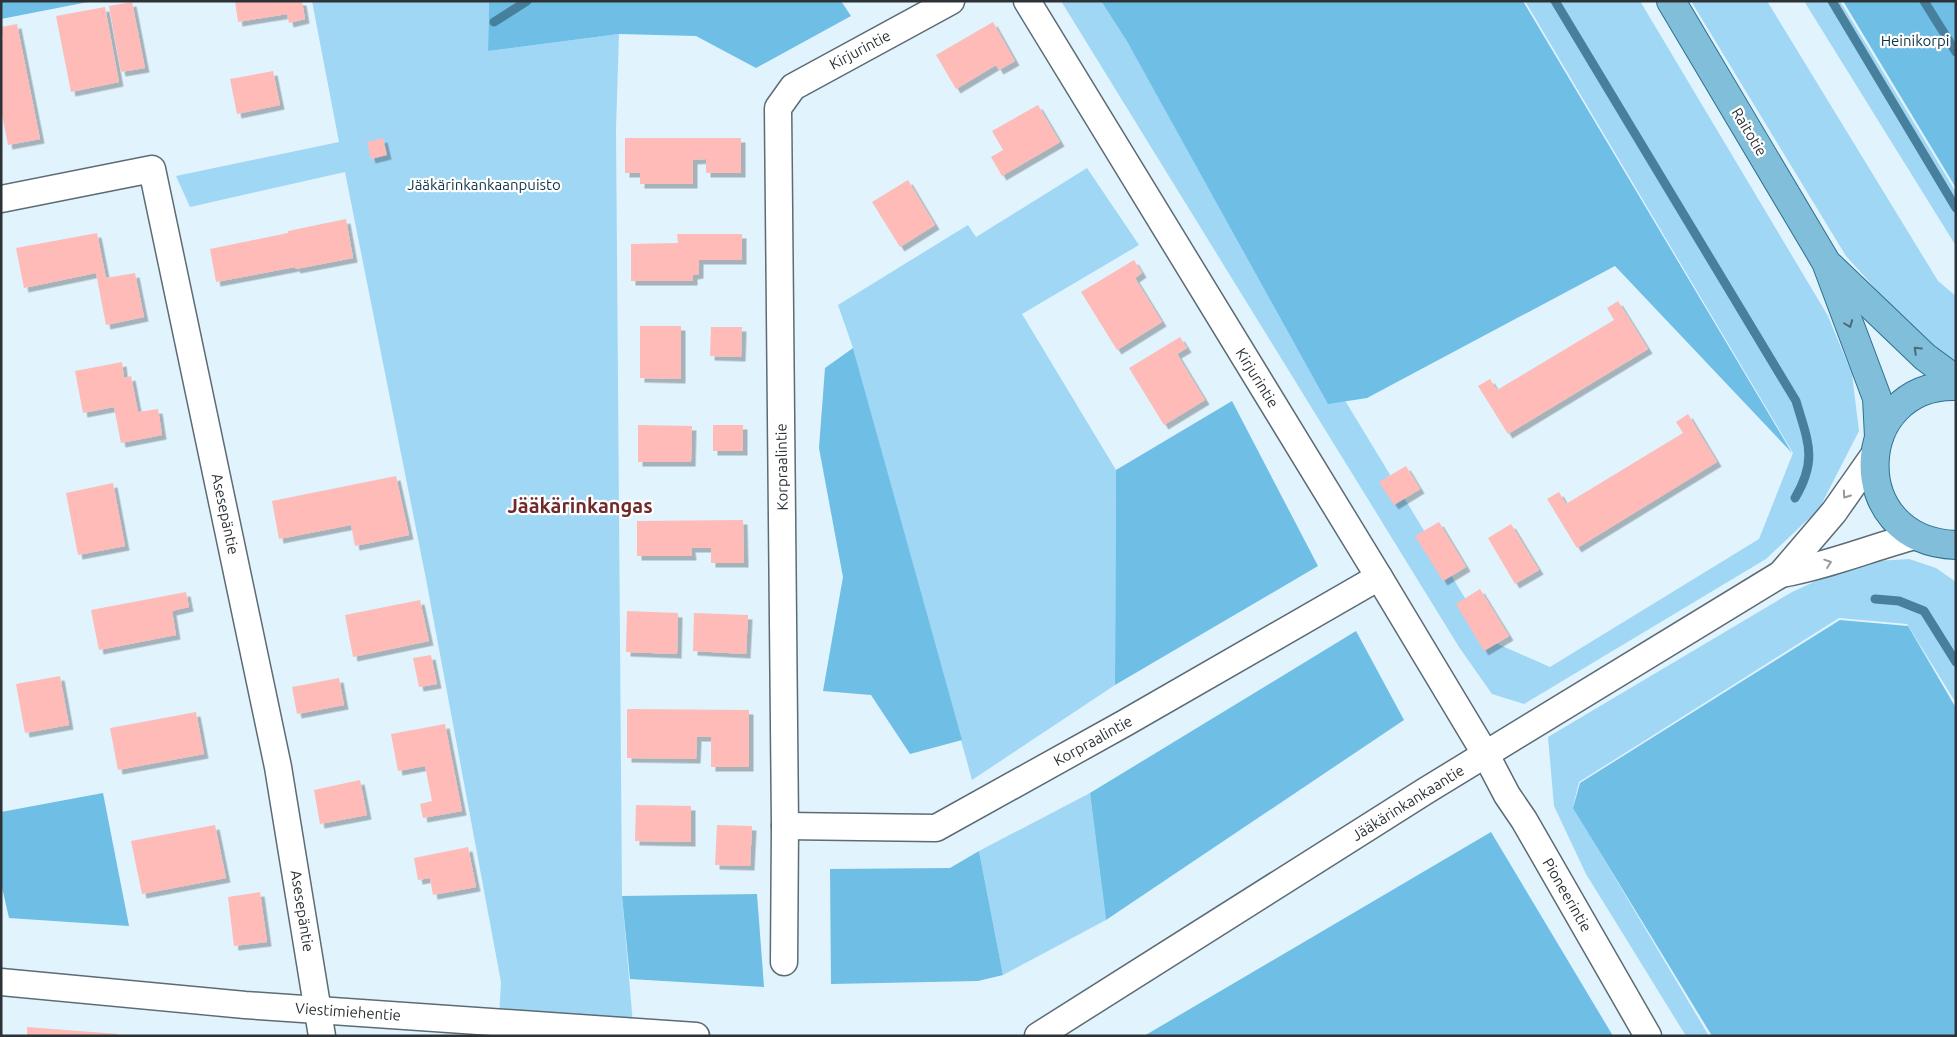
<svg xmlns="http://www.w3.org/2000/svg" width="1957" height="1037" viewBox="0 0 1957 1037" font-family="Ubuntu,sans-serif">
<defs>
<filter id="shadow"><feDropShadow dx="4.5" dy="4.5" stdDeviation="0" flood-color="#0004"/></filter>
</defs>
<rect width="100%" height="100%" fill="#e1f3fd"/>
<!-- green -->
<g fill="#a0d7f5">
<path d="M312 1H489L488 51 619 34 616 129 622 896 634 1036H498L501 982 426 579 345 172 190 207 176 176 339 142Z"/>
<path d="M1061 1H1101L1128 43 1491 641 1550 667 1759 539 1793 453 1525 1H1640L1828 316 1852 374 1859 431 1819 509 1766 559 1524 704 1492 694 1459 647Z"/>
<path d="M1691 1H1767L1938 281 1956 296V364L1936 350 1898 314 1846 256Z"/>
<path d="M1804 1H1840L1956 192V246Z"/>
<path d="M1087 168 1139 245 1022 314 1116 470 1115 685 972 780 853 348 838 305 968 225 976 237Z"/>
<path d="M1909 559 1936 568 1956 582V703L1907 624 1839 618 1579 782 1573 807 1709 1036H1686L1586 874 1554 806 1548 737 1792 592 1842 569 1876 561Z"/>
<path d="M1090 793 1106 920 1003 975 979 851Z"/>
</g>
<!-- forest -->
<g fill="#6ebee6">
<path d="M1 1H93L1 19Z"/>
<path d="M489 1H841L851 16 756 68 696 36 619 34 488 51Z"/>
<path d="M1101 1H1523L1792 453 1615 266 1367 398 1328 404 1128 43Z"/>
<path d="M1843 1H1956V188Z"/>
<path d="M853 348 962 740 910 754 871 695 823 691 843 577 819 448 825 368Z"/>
<path d="M1232 401 1318 566 1115 685 1116 470Z"/>
<path d="M1840 620 1908 626 1956 708V1036H1712L1573 808 1580 783Z"/>
<path d="M1356 631 1404 720 1106 920 1090 793Z"/>
<path d="M103 793 129 926 9 918 1 883V812Z"/>
<path d="M1491 832 1613 1036H1144Z"/>
<path d="M979 851 1003 975 978 981 831 984 830 869 950 868Z"/>
<path d="M757 894 764 987 630 979 622 896Z"/>
</g>
<g fill="none" stroke-linecap="round" stroke-linejoin="round">
<!-- stream -->
<g stroke="#47809d" stroke-width="9">
<path d="M1555 1 1796 401C1808 442 1818 459 1795 498"/>
<path d="M1832 1 1956 208"/>
<path d="M1924 1 1956 52"/>
<path d="M494 22 527 1"/>
<path d="M1875 599 1899 601 1924 611 1956 662"/>
</g>
</g>
<!-- building -->
<g fill="#febbb8" filter="url(#shadow)">
<path d="M235 1H302L305 19 289 23 287 14 238 22Z"/>
<path d="M132 2 145 68 121 72 109 6Z"/>
<path d="M105 7 119 82 71 92 56 16Z"/>
<path d="M993 22 1015 61 999 70 996 65 956 89 936 55Z"/>
<path d="M17 24 40 139 8 145 1 110V41H3L1 27Z"/>
<path d="M273 71 280 105 237 114 230 79Z"/>
<path d="M1038 105 1060 142 1002 176 991 157 1003 150 992 131Z"/>
<path d="M383 138 387 155 371 159 367 142Z"/>
<path d="M625 138H741V173H706V159L693 160V184H640V173H625Z"/>
<path d="M908 180 935 225 900 247 872 202Z"/>
<path d="M346 219 353 258 296 269 295 267 216 282 210 249 288 233V231Z"/>
<path d="M97 233 106 278 135 273 144 317 106 325 96 273 24 288 16 248Z"/>
<path d="M677 234H742V260H699V274L693 275V281H631V244L678 243Z"/>
<path d="M1134 260 1142 273 1135 278 1162 322 1117 350 1081 292Z"/>
<path d="M1618 301 1648 349 1508 434 1478 386 1490 379 1497 390 1614 320 1607 308Z"/>
<path d="M640 326H681V379L640 378Z"/>
<path d="M711 327H742L741 357 710 356Z"/>
<path d="M1180 337 1187 348 1177 354 1205 400 1164 425 1129 368Z"/>
<path d="M122 362 124 378 131 376 138 412 158 409 162 435 121 443 114 407 83 413 75 371Z"/>
<path d="M1688 414 1717 462 1577 548 1547 499 1559 492 1566 504 1683 433 1676 422Z"/>
<path d="M638 425 692 426 691 462H638Z"/>
<rect x="713" y="425" width="30" height="26"/>
<path d="M1406 466 1420 489 1394 505 1379 482Z"/>
<path d="M396 476 409 535 355 546 351 525 279 539 272 501Z"/>
<path d="M113 483 125 546 78 555 66 493Z"/>
<path d="M743 520 744 563H711V548H691L692 556H637V521Z"/>
<path d="M1439 522 1466 567 1443 581 1415 536Z"/>
<path d="M1511 524 1539 570 1515 584 1488 538Z"/>
<path d="M1480 589 1509 636 1484 651 1456 604Z"/>
<path d="M186 592 189 607 172 611 176 635 99 650 91 610Z"/>
<path d="M420 600 429 641 353 657 345 615Z"/>
<path d="M627 611 678 613 677 654 626 652Z"/>
<path d="M694 613 748 615 746 654 693 651Z"/>
<path d="M431 655 437 684 419 687 413 658Z"/>
<path d="M60 676 69 725 25 733 16 684Z"/>
<path d="M339 678 344 705 297 714 292 687Z"/>
<path d="M627 709 749 710V767H711V737H697L696 759 627 758Z"/>
<path d="M196 712 204 754 118 770 110 728Z"/>
<path d="M445 724 462 811 423 818 420 804 432 801 425 766 398 771 391 734Z"/>
<path d="M360 780 367 815 320 824 314 790Z"/>
<path d="M636 805 691 806V842L635 841Z"/>
<path d="M215 825 226 878 142 894 131 841Z"/>
<path d="M717 825 752 826 750 866 715 865Z"/>
<path d="M468 847 476 887 433 895 430 878 418 880 414 858Z"/>
<path d="M260 892 267 942 234 946 228 897Z"/>
<path d="M27 1027 118 1034V1036H27Z"/>
</g>
<g fill="none" stroke-linecap="round" stroke-linejoin="round">
<defs>
<g id="minor">
<path d="M1027 1 1379 577 1486 755 1507 795 1524 820 1648 1036"/>
<path d="M1 199 152 169 278 767 322 1036"/>
<path d="M1781 574C1827 566 1870 548 1915 536"/>
<path d="M785 826 936 828 1125 723 1379 577"/>
<path d="M784 962 785 826 778 108 793 87 951 1"/>
<path d="M1 982 245 1005 696 1036"/>
<path d="M1038 1036 1427 790 1781 574 1834 512 1874 455"/>
</g>
<g id="primary">
<path d="M1671 1 1826 262 1877 398 1879 437"/>
<path d="M1831 267 1925 357 1956 380"/>
<path d="M1956 386C1852 383 1843 541 1956 545"/>
</g>
</defs>
<!-- minor casing -->
<use href="#minor" stroke="#5c6b74" stroke-width="29"/>
<!-- primary casing -->
<use href="#primary" stroke="#2c708f" stroke-width="30"/>
<!-- minor -->
<use href="#minor" stroke="#fff" stroke-width="26"/>
<!-- primary -->
<use href="#primary" stroke="#80bed9" stroke-width="28"/>
</g>
<!-- one-way arrows -->
<defs><path id="oneway-chevron" d="M-2-3.5L2.5 0L-2 3.5" fill="none" stroke-width="1.6" stroke-linecap="round" stroke-linejoin="round" transform="scale(1.25)"/></defs>
<g stroke="#4e6a77">
<use href="#oneway-chevron" transform="translate(1849 324) rotate(69)"/>
<use href="#oneway-chevron" transform="translate(1917 350) rotate(-136)"/>
</g>
<g stroke="#96989a">
<use href="#oneway-chevron" transform="translate(1846 495) rotate(125)"/>
<use href="#oneway-chevron" transform="translate(1828 563) rotate(-19)"/>
</g>
<g text-anchor="middle" stroke-width="4.5" stroke-linejoin="round" paint-order="stroke">
<!-- park labels -->
<g font-size="15" fill="#0f3445" stroke="#fff">
<text x="1915" y="46">Heinikorpi</text>
<text x="484" y="190">Jääkärinkankaanpuisto</text>
</g>
<!-- street labels -->
<g font-size="15" fill="#2c3236" stroke="#fff">
<text transform="translate(860 50) rotate(-28)" y="5">Kirjurintie</text>
<text transform="translate(1749 132) rotate(59)" y="5">Raitotie</text>
<text transform="translate(1257 378) rotate(58)" y="5">Kirjurintie</text>
<text transform="translate(782 467) rotate(-91)" y="5">Korpraalintie</text>
<text transform="translate(225 514) rotate(78)" y="5">Asesepäntie</text>
<text transform="translate(1093 741) rotate(-29)" y="5">Korpraalintie</text>
<text transform="translate(1408 803) rotate(-32)" y="5">Jääkärinkankaantie</text>
<text transform="translate(1567 895) rotate(60)" y="5">Pioneerintie</text>
<text transform="translate(302 911) rotate(81)" y="5">Asesepäntie</text>
<text transform="translate(348 1012) rotate(4)" y="5">Viestimiehentie</text>
</g>
<!-- district labels -->
<g font-size="20" font-weight="bold" fill="#702a2b" stroke="#fff">
<text x="580" y="513">Jääkärinkangas</text>
</g>
</g>
<!-- border -->
<rect width="1957" height="1037" fill="none" stroke="#2c3236" stroke-width="5"/>
</svg>
